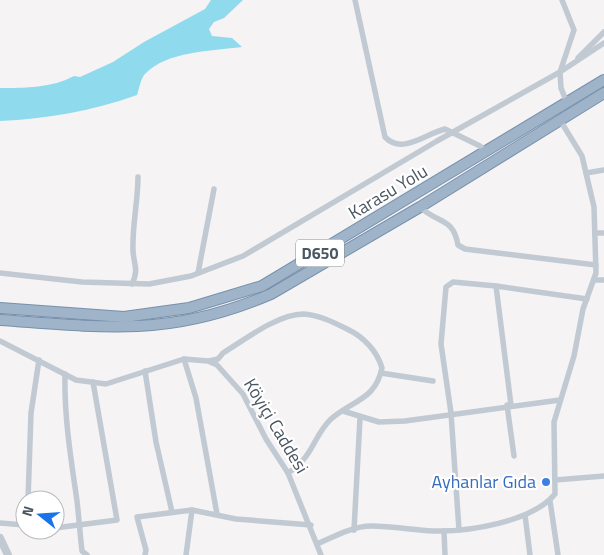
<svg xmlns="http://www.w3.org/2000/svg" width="604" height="555" viewBox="0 0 604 555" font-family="'Titillium Web',sans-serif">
<rect width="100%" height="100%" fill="#f5f3f3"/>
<!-- water -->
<path fill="#90daee" d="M211 0H243L224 18 214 22 209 29 212 36 232 38 242 47C211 51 167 51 145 74 141 78 139 89 137 95 92 111 47 119 0 121V88C25 88 52 88 74 76L80 77 113 62 144 42 205 9Z"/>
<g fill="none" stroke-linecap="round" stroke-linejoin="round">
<defs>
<g id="trunk">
<path d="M0 308 124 317 189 308 262 286 604 80"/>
<path d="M0 320C45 323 92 328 138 326 184 324 229 312 271 294L420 207 604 93"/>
</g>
</defs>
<!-- trunk casing -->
<use href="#trunk" stroke="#7690ad" stroke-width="12"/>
<!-- minor -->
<g stroke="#c1cad2" stroke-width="5.5">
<path d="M355 0 385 137C402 155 425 134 445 129L480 146 486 152"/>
<path d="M562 0 574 30 560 72 561 88 567 103"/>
<path d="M578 58 604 32"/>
<path d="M586 173 604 170"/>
<path d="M420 207C438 224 453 217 458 245L465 249 596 265"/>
<path d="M595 233H604"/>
<path d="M0 273 82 282 149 284 191 276 243 256 437 141 560 72 604 43"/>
<path d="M198 273 214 189"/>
<path d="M594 280H604"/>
<path d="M132 284C139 269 134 266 133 251 132 226 138 201 138 177"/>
<path d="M496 286 511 405"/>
<path d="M0 341 76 380 106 384 184 359 208 361 217 365 243 394 266 439 288 473 321 555"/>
<path d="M184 359 196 398 217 514"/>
<path d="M209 361 218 359 223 353C244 340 278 314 303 314 319 315 333 322 347 329 364 337 377 351 382 368 375 401 352 400 331 419 313 436 315 455 288 473"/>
<path d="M145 371 156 442 172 512"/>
<path d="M381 373 433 381"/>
<path d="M65 374C64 417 71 459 77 501 79 518 80 534 82 551L87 555"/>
<path d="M507 405 514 456"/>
<path d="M343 411 379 422 405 421 560 400"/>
<path d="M555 480 604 476"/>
<path d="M28 500 31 413 39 360"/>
<path d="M550 501 558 555"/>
<path d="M525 515 530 555"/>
<path d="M0 523 25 525"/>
<path d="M55 528 117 520 93 382"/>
<path d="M354 530 360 418"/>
<path d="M459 530 451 413 441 344 446 287 453 282 496 286 587 299"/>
<path d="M444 531 445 555"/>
<path d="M317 544C333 537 353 526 371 526 392 526 413 530 433 531 468 532 532 522 555 494L554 422 574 356 583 309 596 273 594 207 582 156 560 120"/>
<path d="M145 555 146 550 137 517 192 510"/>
<path d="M186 555 192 510 236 519 311 525"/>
</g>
<!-- tertiary -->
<path stroke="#c1cad2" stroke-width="8" d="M0 538 8 555"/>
<!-- trunk -->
<use href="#trunk" stroke="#9fb4c9" stroke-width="10"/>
</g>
<!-- markers -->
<circle fill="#3f7fe0" stroke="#fff" stroke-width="2" cx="546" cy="482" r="5"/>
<g text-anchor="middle" stroke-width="4.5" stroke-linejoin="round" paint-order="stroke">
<!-- shield labels -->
<rect fill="#fff" stroke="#808990" stroke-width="1" x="296" y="239.5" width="48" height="27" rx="4"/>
<g font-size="16" font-weight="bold" fill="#4a5661">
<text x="320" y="259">D650</text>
</g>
<!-- street labels -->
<g font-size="18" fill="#4a5661" stroke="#fff">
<text transform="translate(388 192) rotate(-31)" y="6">Karasu Yolu</text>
<text transform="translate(276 426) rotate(59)" y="6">Köyiçi Caddesi</text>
</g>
<!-- shop labels -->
<g font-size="18" fill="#366cbe" stroke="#fff" text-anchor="end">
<text x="536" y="488">Ayhanlar Gıda</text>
</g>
</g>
<!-- north arrow -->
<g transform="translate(40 515) rotate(287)"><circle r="24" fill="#ffffff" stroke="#b7bbc0"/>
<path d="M0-4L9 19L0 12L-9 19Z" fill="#1a73e8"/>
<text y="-8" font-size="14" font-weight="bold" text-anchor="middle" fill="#4a5661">N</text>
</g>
</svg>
